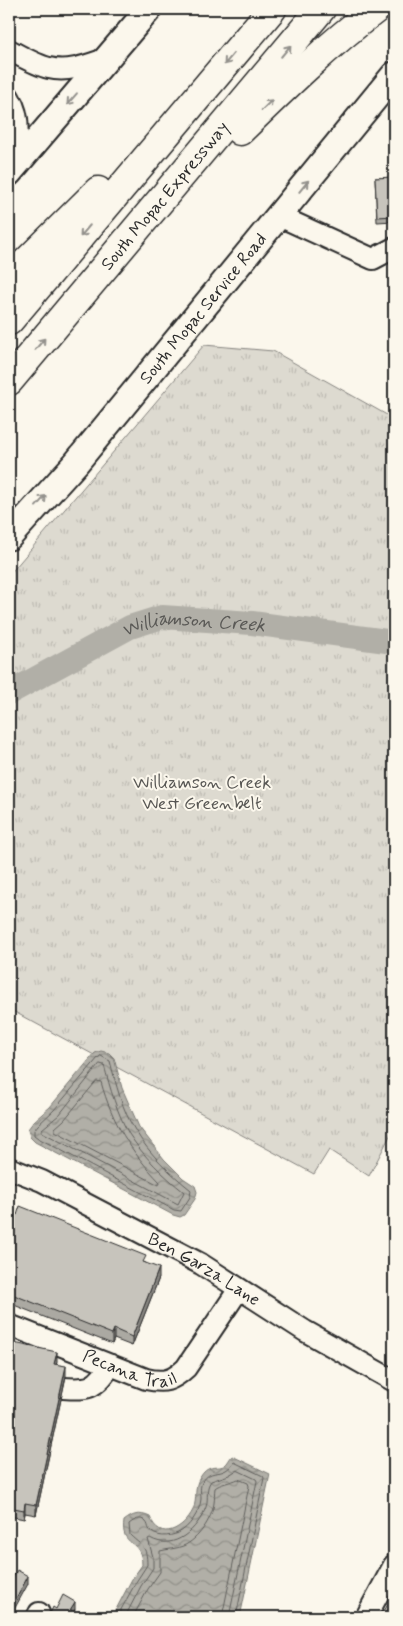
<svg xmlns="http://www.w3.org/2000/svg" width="403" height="1626" viewBox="0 0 403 1626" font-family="Mynerve,sans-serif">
<defs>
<pattern id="park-tufts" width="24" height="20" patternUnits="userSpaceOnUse" patternTransform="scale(1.25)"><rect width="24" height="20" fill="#dddad0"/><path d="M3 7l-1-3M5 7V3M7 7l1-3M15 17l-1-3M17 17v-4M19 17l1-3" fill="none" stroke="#bebbb3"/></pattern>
<pattern id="water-waves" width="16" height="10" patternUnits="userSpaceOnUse" patternTransform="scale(1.25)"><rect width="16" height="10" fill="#b1afa7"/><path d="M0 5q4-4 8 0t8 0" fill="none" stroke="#908f88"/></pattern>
</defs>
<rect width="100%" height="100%" fill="#fbf7ec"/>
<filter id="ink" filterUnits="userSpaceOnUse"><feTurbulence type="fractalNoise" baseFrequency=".02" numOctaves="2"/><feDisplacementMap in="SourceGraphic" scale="10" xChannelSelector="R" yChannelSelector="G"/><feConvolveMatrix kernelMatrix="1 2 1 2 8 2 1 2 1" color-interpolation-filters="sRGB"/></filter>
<g filter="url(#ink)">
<!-- park -->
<path fill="url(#park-tufts)" stroke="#84827e" d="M204 345 273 351 394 419V1128L369 1176 329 1150 314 1174 9 1009V575Z"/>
<!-- water -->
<g fill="url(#water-waves)" stroke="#7b7a75">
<path d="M101 1051 109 1053 114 1058 122 1088 139 1127 164 1159 183 1178 195 1186 197 1192 195 1199 184 1215 180 1217 173 1215 35 1142 30 1137 28 1129 34 1121 50 1107 95 1053Z"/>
<path d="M232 1456 270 1474 240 1617H112L132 1579 142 1565C142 1538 120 1548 124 1521 133 1514 139 1512 150 1517 160 1543 184 1528 193 1510 198 1498 193 1486 201 1476 209 1463 218 1470 225 1465 228 1463 229 1459 232 1456Z"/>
</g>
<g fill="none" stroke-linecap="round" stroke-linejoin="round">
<!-- shore -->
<g stroke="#61605d" stroke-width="1">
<path d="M101 1056 110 1061C116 1084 122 1110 135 1130 149 1154 170 1173 191 1190L190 1197 181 1211 174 1210 38 1138 34 1135V1130L38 1125 54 1110 98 1058Z"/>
<path d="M100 1064 104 1065C110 1088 117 1113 129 1134 143 1156 164 1176 184 1192L178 1204 42 1132V1129L59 1115Z"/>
<path d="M97 1081 101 1082C112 1122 131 1152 160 1182L159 1185 55 1131V1128L64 1120Z"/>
<path d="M117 1617 136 1582 147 1565C147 1545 142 1547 130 1535L129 1524C134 1520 141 1516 146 1522 148 1524 148 1527 149 1529 155 1538 169 1537 178 1533 189 1528 200 1512 201 1499 201 1493 199 1486 203 1481 210 1470 218 1475 226 1470 230 1468 232 1464 234 1462L263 1476 264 1478 236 1617"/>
<path d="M125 1617 141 1586 153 1568V1557L148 1539 150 1538C174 1552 198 1529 206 1507 209 1497 205 1489 211 1481L229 1475 237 1470 256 1479 257 1481 229 1617"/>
<path d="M133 1617 148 1589 160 1572V1551C168 1549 175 1549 183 1546 198 1540 212 1519 214 1503 215 1498 214 1493 215 1488 219 1484 232 1482 238 1479L248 1483 249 1486 222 1617"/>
</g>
<!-- river -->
<path stroke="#b1afa7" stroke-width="24" id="s1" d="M9 693 130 627 162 617 252 623 394 642"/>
<defs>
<g id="minor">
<path d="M9 50C21 56 36 65 49 68 69 73 90 64 108 58"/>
<path d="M9 97C23 120 18 143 9 167"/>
<path d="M279 216 373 259 394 248"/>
<path id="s2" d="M9 1168 42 1181 201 1264 305 1331 394 1381"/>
<path id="s3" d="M9 1325 146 1379C164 1383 172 1381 186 1368L239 1289"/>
<path d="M63 1388C91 1390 95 1388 111 1365"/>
<path d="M37 1617 39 1613"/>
<path d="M366 1617 394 1565"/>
</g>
<g id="major">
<path d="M9 173 149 9"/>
<path id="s4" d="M9 537 76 463 394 75"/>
</g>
<g id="highway">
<path d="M240 131C284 88 327 46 376 9"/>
<path d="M9 279 98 191"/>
<path d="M9 321 272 9"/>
<path id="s5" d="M9 381 321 9"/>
</g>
</defs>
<!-- minor casing -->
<use href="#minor" stroke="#2b2b2b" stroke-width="24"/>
<!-- major casing -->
<use href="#major" stroke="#2b2b2b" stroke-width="29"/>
<!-- highway casing -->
<use href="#highway" stroke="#2b2b2b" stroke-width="31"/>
<!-- minor -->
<use href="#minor" stroke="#fbf7ec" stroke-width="20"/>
<!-- major -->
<use href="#major" stroke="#fbf7ec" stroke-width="25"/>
<!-- highway -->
<use href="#highway" stroke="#fbf7ec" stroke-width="28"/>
</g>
<!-- wall -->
<g fill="#aba9a2" stroke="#2b2b2b">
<path d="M394 177V221L377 222 375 178Z"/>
<path d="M9 1212 146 1263 159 1278 132 1346 114 1339 112 1344 9 1303Z"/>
<path d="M9 1342 57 1362 56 1364 66 1376 36 1515 25 1513 24 1519 9 1516Z"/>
<path d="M56 1609H75L72 1614V1617H50V1614Z"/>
</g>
<!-- shaded-wall -->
<g fill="#8b8984" stroke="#2b2b2b">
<path d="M159 1268V1278L132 1346V1337Z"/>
<path d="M114 1329V1339L112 1344V1334Z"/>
<path d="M57 1352V1362L54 1373V1364Z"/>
<path d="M66 1366V1376L36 1515V1505Z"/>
<path d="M25 1503V1513L24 1519V1510Z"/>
<path d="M28 1576V1584L10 1617H9V1613Z"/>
<path d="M75 1602V1609L72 1614V1617H71L70 1610Z"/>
</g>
<!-- building -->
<g fill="#c7c4bc" stroke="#2b2b2b">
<path d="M394 177V216L377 217 375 178Z"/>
<path d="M20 1206 146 1256 143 1262 159 1268 132 1337 114 1329 112 1334 9 1293V1212L17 1215Z"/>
<path d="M9 1342 57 1352 54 1364 66 1366 36 1505 25 1503 24 1510 9 1507Z"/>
<path d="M17 1570 28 1576 9 1613V1585Z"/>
<path d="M394 1593V1617H381Z"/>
<path d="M63 1595 75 1602 70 1610H72L71 1613 69 1612 67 1617H51L53 1615 50 1614 53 1607 56 1609Z"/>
</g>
<!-- one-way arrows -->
<defs><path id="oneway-shaft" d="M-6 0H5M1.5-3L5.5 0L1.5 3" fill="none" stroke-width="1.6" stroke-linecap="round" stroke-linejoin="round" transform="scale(1.25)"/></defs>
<g stroke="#93918c">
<use href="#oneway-shaft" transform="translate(286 51) rotate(-50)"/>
<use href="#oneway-shaft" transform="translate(229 59) rotate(130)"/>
<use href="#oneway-shaft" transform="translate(72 99) rotate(131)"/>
<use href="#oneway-shaft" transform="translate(267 105) rotate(-45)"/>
<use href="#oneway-shaft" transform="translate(304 186) rotate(-51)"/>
<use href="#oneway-shaft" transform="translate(85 231) rotate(130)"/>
<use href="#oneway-shaft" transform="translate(40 344) rotate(-50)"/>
<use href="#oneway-shaft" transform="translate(41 501) rotate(-48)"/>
</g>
</g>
<g text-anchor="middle" stroke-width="4" stroke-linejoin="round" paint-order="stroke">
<!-- street labels -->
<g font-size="18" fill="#2b2b2b" stroke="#fbf7ec">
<text dy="6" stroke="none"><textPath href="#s5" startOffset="242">South Mopac Expressway</textPath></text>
<text dy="6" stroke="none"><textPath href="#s4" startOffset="300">South Mopac Service Road</textPath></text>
<text dy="6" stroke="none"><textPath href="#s2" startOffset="220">Ben Garza Lane</textPath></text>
<text dy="6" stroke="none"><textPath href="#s3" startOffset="129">Pecana Trail</textPath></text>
</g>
<!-- park labels -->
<g font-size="18" fill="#585754" stroke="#fbf7ec">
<text x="202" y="788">Williamson Creek<tspan x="202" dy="21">West Greenbelt</tspan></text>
</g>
<!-- water labels -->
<g font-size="19" font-style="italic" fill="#5a5956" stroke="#fbf7ec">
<text dy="7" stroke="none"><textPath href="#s1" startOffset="202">Williamson Creek</textPath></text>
</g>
</g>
<!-- margin -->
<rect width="403" height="1626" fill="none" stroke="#fbf7ec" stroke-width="30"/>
<rect x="15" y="15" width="373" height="1596" fill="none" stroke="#2b2b2b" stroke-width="2" filter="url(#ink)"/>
</svg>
